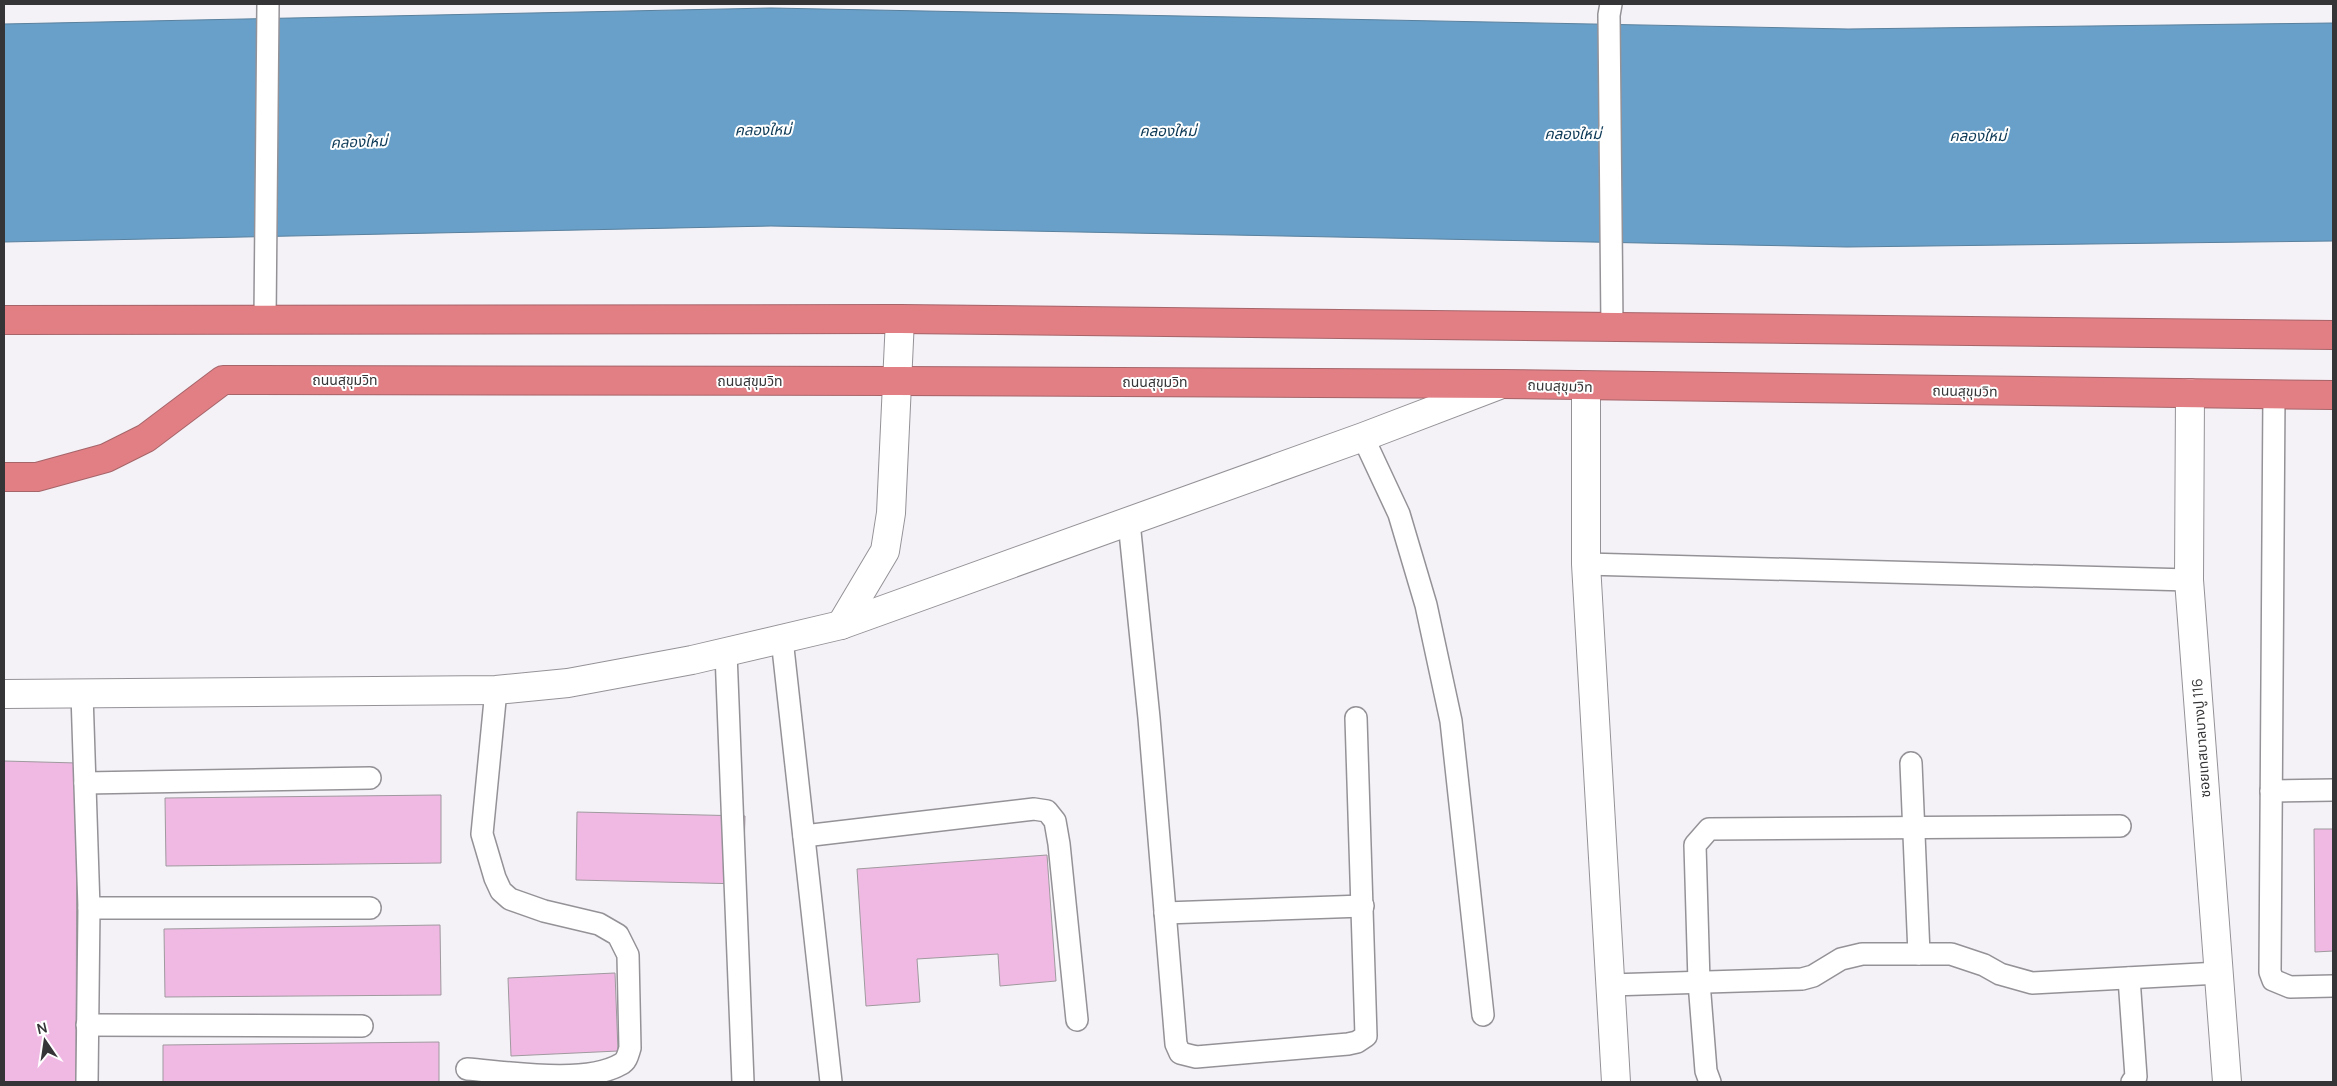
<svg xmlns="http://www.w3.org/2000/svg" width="2337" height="1086" viewBox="0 0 2337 1086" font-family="Manrope,'Noto Sans Thai',sans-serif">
<rect width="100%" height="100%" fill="#f4f1f7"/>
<!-- water -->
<path fill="#68a0c9" stroke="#59809d" d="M771 8 1848 29 2333 23V241L1847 247 771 226 4 242V24Z"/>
<!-- building -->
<g fill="#f0b9e4" stroke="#9f9a9e">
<path d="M4 761 77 763 76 1082H4Z"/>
<path d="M441 795V863L166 866 165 798Z"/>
<path d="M577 812 745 816 743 884 576 880Z"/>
<path d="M2314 829H2333V951L2315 952Z"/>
<path d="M1047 855 1056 981 1000 986 998 954 917 959 920 1002 866 1006 857 869Z"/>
<path d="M440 925 441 995 165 997 164 929Z"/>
<path d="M615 973 618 1051 511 1056 508 978Z"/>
<path d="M439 1042V1082H163V1045Z"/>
</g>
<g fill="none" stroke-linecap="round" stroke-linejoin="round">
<defs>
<g id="lane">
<path d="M1611 4 1609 15 1612 327"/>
<path d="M265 319 268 4"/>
<path d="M2274 394 2270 972 2273 980 2290 987 2333 986"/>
<path d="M1363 437 1399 514 1426 605 1451 721 1483 1015"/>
<path d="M1129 522 1149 718 1176 1044 1180 1053 1196 1057 1348 1044 1357 1042 1366 1036 1356 718"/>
<path d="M1586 564 2189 580"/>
<path d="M782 639 831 1082"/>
<path d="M726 653 743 1082"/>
<path d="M82 694 89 908 87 1082"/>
<path d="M1911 763 1919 954"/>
<path d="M85 783 370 778"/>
<path d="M2271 791 2333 790"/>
<path d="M804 836 1034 809 1047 811 1055 821 1059 844 1077 1020"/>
<path d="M89 908H370"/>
<path d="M1165 913 1363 906"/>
<path d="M2129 978 2136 1077 2132 1082"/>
<path d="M1610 985 1802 979 1813 976 1841 959 1862 954H1951L1984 965 2000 974 2032 983 2219 973"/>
<path d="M87 1025 362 1026"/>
<path d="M467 1069C507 1072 586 1085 621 1064 627 1061 628 1054 630 1048L628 955 618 935 599 924 544 911 510 899 501 891 495 878 482 834 496 690"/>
<path d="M1710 1082 1706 1071 1699 982 1695 845 1709 829 2120 826"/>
</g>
<g id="street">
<path d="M1586 387V564L1616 1082"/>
<path d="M2190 393 2189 580 2227 1082"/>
<path d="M841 625 885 551 891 513 900 319"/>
<path d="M4 694 496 690 568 683 692 660 841 625 1363 437 1502 384"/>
</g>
<g id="highway">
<path d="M4 320 900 319 2333 335"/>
<path d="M4 477H37L106 458 146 438 223 380 896 381 1502 384 2333 395"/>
</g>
</defs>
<!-- lane casing -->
<use href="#lane" stroke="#959297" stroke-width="24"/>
<!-- street casing -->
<use href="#street" stroke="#959297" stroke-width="30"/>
<!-- highway casing -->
<use href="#highway" stroke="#a56569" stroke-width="30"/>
<!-- lane -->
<use href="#lane" stroke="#fff" stroke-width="21"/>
<!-- street -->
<use href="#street" stroke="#fff" stroke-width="28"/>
<!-- highway -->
<use href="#highway" stroke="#e27f85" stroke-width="28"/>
</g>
<g text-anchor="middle" stroke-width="4" stroke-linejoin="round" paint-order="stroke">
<!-- street labels -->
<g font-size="14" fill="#353436" stroke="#fff">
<text x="345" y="385">ถนนสุขุมวิท</text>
<text x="750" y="386">ถนนสุขุมวิท</text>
<text x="1155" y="387">ถนนสุขุมวิท</text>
<text transform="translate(1560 386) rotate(2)" y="5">ถนนสุขุมวิท</text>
<text transform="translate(1965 391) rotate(1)" y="5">ถนนสุขุมวิท</text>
<text transform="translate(2201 738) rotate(-94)" y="5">ซอยเทสบาลบางปู 116</text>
</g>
<!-- water labels -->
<g font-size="15" font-style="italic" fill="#0c3956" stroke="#fff">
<text transform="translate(763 130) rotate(-1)" y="5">คลองใหม่</text>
<text x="1168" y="136">คลองใหม่</text>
<text x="1573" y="139">คลองใหม่</text>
<text x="1978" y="141">คลองใหม่</text>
<text transform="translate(359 142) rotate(-2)" y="5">คลองใหม่</text>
</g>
</g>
<!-- border -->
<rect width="2337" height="1086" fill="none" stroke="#353436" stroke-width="10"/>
<!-- north arrow -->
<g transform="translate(45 1041) rotate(347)" stroke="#ffffff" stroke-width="4" paint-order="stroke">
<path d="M0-4L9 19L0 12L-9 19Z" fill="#353436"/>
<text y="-8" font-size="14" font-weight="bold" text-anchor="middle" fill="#353436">N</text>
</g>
</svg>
